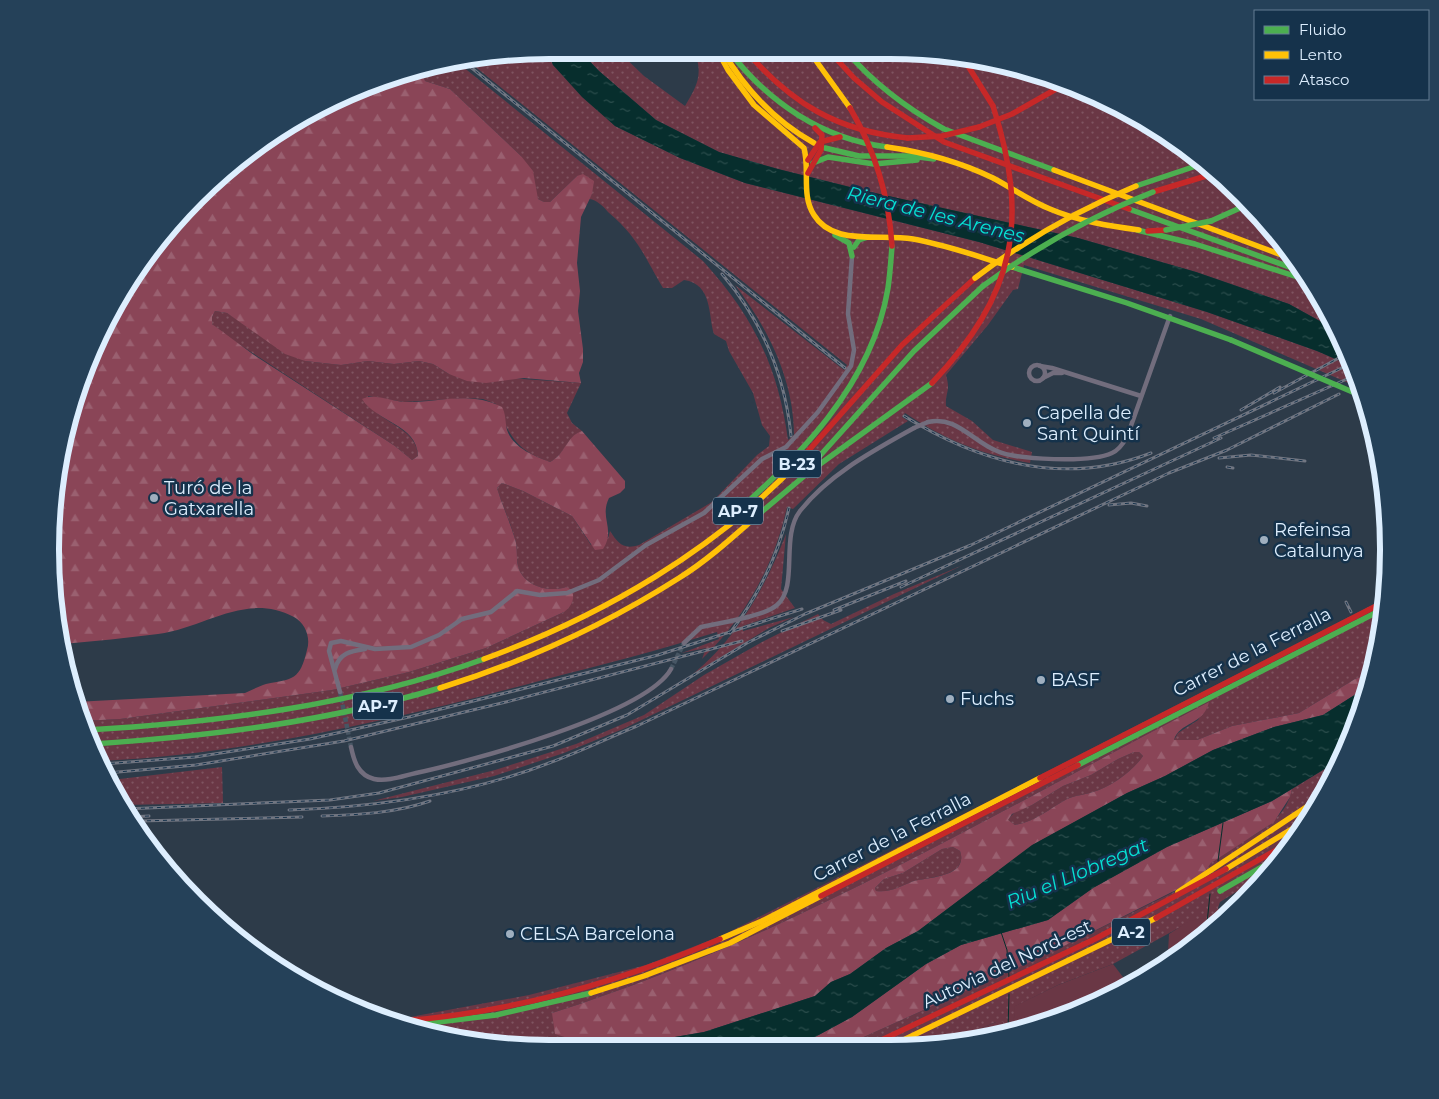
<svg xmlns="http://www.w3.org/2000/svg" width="1439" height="1099" viewBox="0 0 1439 1099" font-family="Montserrat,sans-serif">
<defs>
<pattern id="grass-dots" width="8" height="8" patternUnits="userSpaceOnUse" patternTransform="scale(1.25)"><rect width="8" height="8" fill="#6a3745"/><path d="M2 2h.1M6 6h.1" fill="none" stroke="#7f5461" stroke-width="1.8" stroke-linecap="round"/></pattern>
<pattern id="forest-firs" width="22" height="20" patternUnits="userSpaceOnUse" patternTransform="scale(1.25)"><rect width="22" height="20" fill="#8a4557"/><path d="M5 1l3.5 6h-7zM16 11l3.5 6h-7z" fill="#9a6070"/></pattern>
<pattern id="water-ripples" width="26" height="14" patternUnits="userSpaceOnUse" patternTransform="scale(1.25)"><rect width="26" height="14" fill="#072e2d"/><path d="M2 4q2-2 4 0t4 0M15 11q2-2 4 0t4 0" fill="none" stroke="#2b4d4c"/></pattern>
</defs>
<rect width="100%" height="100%" fill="#2d3b49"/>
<!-- grass -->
<g fill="url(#grass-dots)">
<path d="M547 50 553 65 615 126 680 158 745 183 979 242 1207 312 1317 351 1354 367 1360 388 1201 319 1024 265 1018 289 1013 290 988 325 946 375C951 392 945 392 946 406L972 421 993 440 1032 452 1030 463C983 455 945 440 905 413L902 417 908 421 839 464 793 509 787 507C774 566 745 618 702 659L706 648 682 653 719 639 717 632C660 650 601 665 543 680 398 719 251 753 102 761L82 721 120 719 332 690 409 672 486 648 564 612 566 587C549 593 523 586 518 566 516 557 518 548 515 539 510 521 502 505 497 488L502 483 523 491 572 516 591 545 608 538 610 531C618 543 623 550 639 545L712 502 757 455 769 446 770 436 762 425 753 393 729 351 726 341 714 334C708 316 713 284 684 280L672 288H663C644 256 638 237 608 212 603 206 597 200 589 199L592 194 577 176 550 202H544L538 199 521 156 450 89 425 81 420 67 457 62 703 261C753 316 778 366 788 440L794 435C794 380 768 328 735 285L844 370 847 365 468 61Z"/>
<path d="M579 50H617L644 76 685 106C695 89 702 78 697 59L703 55 702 50 922 51 1019 67 1094 95 1102 109H1110L1115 104 1178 144 1177 146 1185 152 1193 153 1243 197 1305 272 1336 330 1289 304 1196 272 1078 238 866 191 778 169 719 152 656 120 599 71Z"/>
<path d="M215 311 227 313 305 361 341 365 368 361 394 364 419 361 433 364 449 374 581 383 567 413 572 423 582 431C566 437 565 455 550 462 515 450 510 436 496 404L483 399 468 398 404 402 368 396C371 402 373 410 378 414 394 426 417 433 418 456L412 460 395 446 222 333 212 324V317Z"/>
<path d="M786 534 781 589 795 608 743 626V631L794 617 769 628 693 674C738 637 765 588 786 534Z"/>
<path d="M963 565 623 729 564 753 494 776 402 797 373 801 495 770 576 744 644 715 704 675 762 642 818 614 823 620 831 624 894 594Z"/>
<path d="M1384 599 1379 647 1372 672 1355 679 1299 713 1232 726 1197 740 1179 741 1174 740 1178 733 1198 720 1209 702C994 813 784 940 552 1013L575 1045H484L389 1022 378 1017H410L529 995 646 965 721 936 946 823Z"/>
<path d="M1134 752H1139L1143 756C1133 771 1111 787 1093 792 1084 795 1076 795 1067 799 1049 809 1036 821 1015 825L1007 820 1015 812 1032 805 1063 786 1091 775 1118 759Z"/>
<path d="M1341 759 1305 827 1245 900 1241 893 1236 892 1220 902 1218 908 1224 918 1204 934 1208 920 1184 925 1113 964 1058 985 1016 1006 1013 1029 1002 1032 1003 1022H996L941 1045H846L1048 954 1200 879C1203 874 1207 867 1211 863 1238 838 1284 830 1292 789Z"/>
<path d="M222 767 223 803 123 805 111 780Z"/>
<path d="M953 847 960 851C969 877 928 877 914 881 900 886 891 893 876 891L875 888 884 879 903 873 942 849Z"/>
</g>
<!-- forest -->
<g fill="url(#forest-firs)" fill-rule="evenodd">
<path d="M420 67 425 81 450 89 521 156 533 171 538 199 544 202H550L577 176 583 174 594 181 592 194 581 217 577 263 580 291 578 311 583 349V362L579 373 581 383 524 378 486 383 467 381 449 374 433 364 419 361 394 364 368 361 341 365 305 361 285 354 227 313 215 311 212 317V324L254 355 395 446 412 460 418 456C417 424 376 422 362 399 375 393 390 401 404 402 438 403 469 390 502 407 506 414 505 422 507 430 513 448 534 456 550 462 565 455 566 436 582 431L625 481V488L620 493 609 498C599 518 616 529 603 549L595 550 572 516 523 491 502 483 497 488C502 505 510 522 515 539 518 548 516 557 518 566 523 586 549 593 566 587L572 590C575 599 572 606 564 612L486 648 409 672 332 690 120 719 82 721 75 702 245 693C252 690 259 686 266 684 293 679 300 680 307 650 311 637 305 623 294 617 245 592 207 627 158 634 127 638 95 641 63 644L51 582 60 452 102 328 174 220 245 153 300 117Z"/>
<path d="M1372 672 1367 687 1323 715 1274 727 1213 750 1165 776 1127 793 1033 845 918 931 886 948 850 974 831 982 815 996 704 1032 628 1045H575L571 1039 555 1034 552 1013C784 940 994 813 1209 702 1204 725 1179 722 1174 740H1197L1232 726 1299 713 1355 679ZM1134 752H1139L1143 756C1133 771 1111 787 1093 792 1084 795 1076 795 1067 799 1049 809 1036 821 1015 825L1008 820 1012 814 1032 805 1063 786 1091 775 1118 759ZM953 847 960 851C969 877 929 877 914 881 900 886 891 893 876 891L875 888 884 879 903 873 942 849Z"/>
<path d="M1292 789 1290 797 1274 822 1211 863 1200 878 1048 954 846 1045H800L852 1017 926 964 961 945 1048 920 1093 888 1167 847 1272 801Z"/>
</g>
<!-- green -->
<g fill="#6a3745">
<path d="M1204 918 1209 923 1204 934 1172 961 1168 952 1169 934 1189 921Z"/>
<path d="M1113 964 1129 985 1080 1011 1013 1029 1015 1006 1058 985Z"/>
<path d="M996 1022H1003L1002 1032 954 1045H941Z"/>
</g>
<!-- water -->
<g fill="url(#water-ripples)">
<path d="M547 50H579L599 71 656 120 719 152 778 169 866 191 1078 238 1196 272 1289 304 1336 330 1354 367 1317 351 1207 312 979 242 745 183 680 158 615 126 582 97 553 65Z"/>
<path d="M1367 687 1351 740 1341 759 1272 801 1167 847 1093 888 1048 920 961 945 926 964 852 1017 802 1044 628 1045 704 1032 815 996 831 982 850 974 886 948 918 931 1032 845 1127 793 1165 776 1213 750 1274 727 1323 715Z"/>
</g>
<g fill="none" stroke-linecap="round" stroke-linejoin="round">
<!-- stream -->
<g stroke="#072e2d" stroke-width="1">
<path d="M1218 861 1223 823"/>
<path d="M1001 932 1007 950 1009 977"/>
<path d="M1206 933 1210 894"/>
<path d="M1008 1030 1009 994"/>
</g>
<!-- street-tunnel -->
<g stroke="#475664" stroke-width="4.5" stroke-dasharray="4.5 2" stroke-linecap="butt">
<path d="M671 669 684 643"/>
<path d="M340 692 351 747"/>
</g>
<!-- street -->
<g stroke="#726d7d" stroke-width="4.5">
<path d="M691 58 696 56 698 50"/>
<circle cx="1037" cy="373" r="8"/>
<path d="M1040 366 1052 368 1141 396"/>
<path d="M1043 378 1053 373H1062"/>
<path d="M928 422C956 415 973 442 997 451 1017 460 1091 463 1112 453 1119 450 1123 444 1127 437L1170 316"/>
<path d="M748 617C758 614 769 612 777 605 799 586 780 537 800 511 829 474 873 451 914 428"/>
<path d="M684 643 701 627 731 621"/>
<path d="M335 669C339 653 351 651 365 649"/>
<path d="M340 692 329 651 331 643 341 641 375 649 411 647 439 635 462 619 491 612 517 591 540 595 567 593 599 580 646 545 704 513 762 459 786 447 818 412 851 366 854 350 848 314 852 256"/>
<path d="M351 747C354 761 358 775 374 779 387 782 403 776 416 773 468 762 646 714 671 669"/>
</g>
<!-- fast -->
<g stroke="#4caf50" stroke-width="5.5">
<path d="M729 51C768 102 822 139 887 147"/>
<path d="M846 51C874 84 906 108 944 129L1054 170"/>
<path d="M825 148 859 156H910L934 159"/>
<path d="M813 163 828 157 874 164 917 160"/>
<path d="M1136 186 1205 163"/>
<path d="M1129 209 1306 273"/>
<path d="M1211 221 1249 204"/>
<path d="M1137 230 1195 244 1310 281"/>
<path d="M835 235 849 243 852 256"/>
<path d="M854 247 859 240 868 237"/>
<path d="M1012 267 1127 303 1231 340"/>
<path d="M808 469 914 351 983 286"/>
<path d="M759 514 809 472 932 383"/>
<path d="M726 521C798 459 872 385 888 288 890 274 891 260 892 246"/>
<path d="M87 730C223 722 356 705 484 659"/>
<path d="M93 744C211 736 326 722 440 688"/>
<path d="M1078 765 1383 609"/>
<path d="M1220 891 1281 856"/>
<path d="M405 1026 496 1015 591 993"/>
</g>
<!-- slow -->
<g stroke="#ffc107" stroke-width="5.5">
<path d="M717 50 728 70 754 105 804 148C810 170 801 195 814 215 820 225 830 231 841 234 865 240 890 235 913 239 947 245 980 257 1012 267"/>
<path d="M722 50C745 89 774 121 814 143"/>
<path d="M809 51 850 108"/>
<path d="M887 147C923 152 960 162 993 178 1012 188 1030 201 1050 209 1078 221 1109 226 1139 230"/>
<path d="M1054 170 1295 260"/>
<path d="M484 659C602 616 716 550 802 458"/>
<path d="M440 688C524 662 605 625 679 578 708 560 734 536 759 514"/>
<path d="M1226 869 1310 818"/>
<path d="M1178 892 1320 798"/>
<path d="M720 939 762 921 1040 778"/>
<path d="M591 993 644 976 730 943 821 896"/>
<path d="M893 1045 1156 918"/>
</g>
<!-- jam -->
<g stroke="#c62828" stroke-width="5.5">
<path d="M746 51C792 104 837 131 908 138"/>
<path d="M829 51 854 78 882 102 944 142 1129 209"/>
<path d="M963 58 993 106"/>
<path d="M979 127 1012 114 1065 84"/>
<path d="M808 160 820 142 840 137"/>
<path d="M808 173 821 150 822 135 815 128"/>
<path d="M1153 192 1216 173"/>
<path d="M1148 231 1166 230"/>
<path d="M802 458 902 345 975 278"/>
<path d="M1040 778 1384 602"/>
<path d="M821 896 1078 765"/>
<path d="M1156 918 1294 840"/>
<path d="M387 1022C503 1015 613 985 720 939"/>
<path d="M871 1045 1095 939 1226 869"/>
</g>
<defs>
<g id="rail">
<path d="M463 61 845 368"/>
<path d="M722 274C762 321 785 375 791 436"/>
<path d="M1274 393 1348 353"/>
<path d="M1241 410 1280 387"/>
<path d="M904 416C980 463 1064 487 1151 453"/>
<path d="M1214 438 1356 375"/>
<path d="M1219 458 1251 455 1305 461"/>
<path d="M1227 467 1233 468"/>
<path d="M1109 505 1131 503 1147 506"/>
<path d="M901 587 1221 438"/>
<path d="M1346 602 1351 612"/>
<path d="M834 610 906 581"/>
<path d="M782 631 841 610"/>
<path d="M730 633C759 595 779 554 789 508"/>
<path d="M103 764 195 757 310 739 409 717 658 655 802 609"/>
<path d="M107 773 196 765 344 741 506 702 742 641"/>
<path d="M125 809 330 800 379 793 553 746 627 715 747 643 805 614 971 545 1352 363"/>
<path d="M289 810C377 807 467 795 549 763 579 752 608 738 637 726L1169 473 1227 450 1339 394"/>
<path d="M322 816C357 815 396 813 430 801"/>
<path d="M129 817 149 816"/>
<path d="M139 821 302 817"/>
</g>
</defs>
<!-- rail casing -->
<use href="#rail" stroke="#717682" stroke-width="3"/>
<!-- rail -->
<use href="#rail" stroke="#15324b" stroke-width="1" stroke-dasharray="4" stroke-linecap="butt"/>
<!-- street-bridge -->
<g stroke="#726d7d" stroke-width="4.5">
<path d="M914 428 928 422"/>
<path d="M731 621 748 617"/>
</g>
<!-- fast-bridge -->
<g stroke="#4caf50" stroke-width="5.5">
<path d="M1166 230 1211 221"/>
<path d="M983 286C1036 247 1092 216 1153 192"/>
<path d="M1231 340 1362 396"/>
</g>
<!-- slow-bridge -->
<path stroke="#ffc107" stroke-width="5.5" d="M975 278C1025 240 1078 210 1136 186"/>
<!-- jam-bridge -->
<g stroke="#c62828" stroke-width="5.5">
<path d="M850 108C876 152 889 196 892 246"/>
<path d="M908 138 942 136 979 127"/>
<path d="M932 383C1015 295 1030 221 993 106"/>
</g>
</g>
<!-- markers -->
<g fill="#9fafbf" stroke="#15324b" stroke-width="2">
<circle cx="1027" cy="423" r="5"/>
<circle cx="154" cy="498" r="5"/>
<circle cx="1264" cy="540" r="5"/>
<circle cx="1041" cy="680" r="5"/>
<circle cx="950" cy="699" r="5"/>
<circle cx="510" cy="934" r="5"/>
</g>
<g text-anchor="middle" stroke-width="5" stroke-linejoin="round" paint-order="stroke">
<!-- shield labels -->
<g fill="#15324b" stroke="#a1b6c8" stroke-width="1">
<rect x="773" y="450.5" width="48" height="27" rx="4"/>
<rect x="713" y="497.5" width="50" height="27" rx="4"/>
<rect x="353" y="692.5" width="50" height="27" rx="4"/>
<rect x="1112" y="918.5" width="38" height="27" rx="4"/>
</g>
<g font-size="16" font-weight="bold" fill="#ddeefe">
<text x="797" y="470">B-23</text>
<text x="738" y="517">AP-7</text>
<text x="378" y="712">AP-7</text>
<text x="1131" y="938">A-2</text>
</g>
<!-- poi labels -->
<g font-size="18" fill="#ddeefe" stroke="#15324b" text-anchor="start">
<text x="1037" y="419">Capella de<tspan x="1037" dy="21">Sant Quintí</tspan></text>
<text x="164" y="494">Turó de la<tspan x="164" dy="21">Gatxarella</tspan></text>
<text x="1274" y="536">Refeinsa<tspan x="1274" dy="21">Catalunya</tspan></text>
<text x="1051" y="686">BASF</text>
<text x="960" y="705">Fuchs</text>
<text x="520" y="940">CELSA Barcelona</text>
</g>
<!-- street labels -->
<g font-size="18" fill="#ddeefe" stroke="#15324b">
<text transform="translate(1252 652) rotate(-27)" y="6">Carrer de la Ferralla</text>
<text transform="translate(892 837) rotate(-27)" y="6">Carrer de la Ferralla</text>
<text transform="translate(1007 964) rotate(-25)" y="6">Autovia del Nord-est</text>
</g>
<!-- water labels -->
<g font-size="19" font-style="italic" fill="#06e1d4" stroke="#15324b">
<text transform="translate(936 214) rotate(14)" y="7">Riera de les Arenes</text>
<text transform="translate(1077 873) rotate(-23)" y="7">Riu el Llobregat</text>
</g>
</g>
<!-- crop -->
<path d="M0 0H1439V1099H0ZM549 59H890A490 490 0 0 1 1380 549V550A490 490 0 0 1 890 1040H549A490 490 0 0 1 59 550V549A490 490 0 0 1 549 59Z" fill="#254159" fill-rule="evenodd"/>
<path fill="none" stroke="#ddeefe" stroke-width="6" d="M549 59H890A490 490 0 0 1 1380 549V550A490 490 0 0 1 890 1040H549A490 490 0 0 1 59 550V549A490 490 0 0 1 549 59Z"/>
<!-- legend -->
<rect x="1254" y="10" width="175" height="90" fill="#15324b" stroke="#657d93"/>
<rect x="1264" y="26" width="25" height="8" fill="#4caf50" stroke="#657d93"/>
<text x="1299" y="35" font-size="15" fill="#ddeefe">Fluido</text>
<rect x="1264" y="51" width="25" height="8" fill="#ffc107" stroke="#657d93"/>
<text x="1299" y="60" font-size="15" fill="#ddeefe">Lento</text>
<rect x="1264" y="76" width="25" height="8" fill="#c62828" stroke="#657d93"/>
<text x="1299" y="85" font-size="15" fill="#ddeefe">Atasco</text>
</svg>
